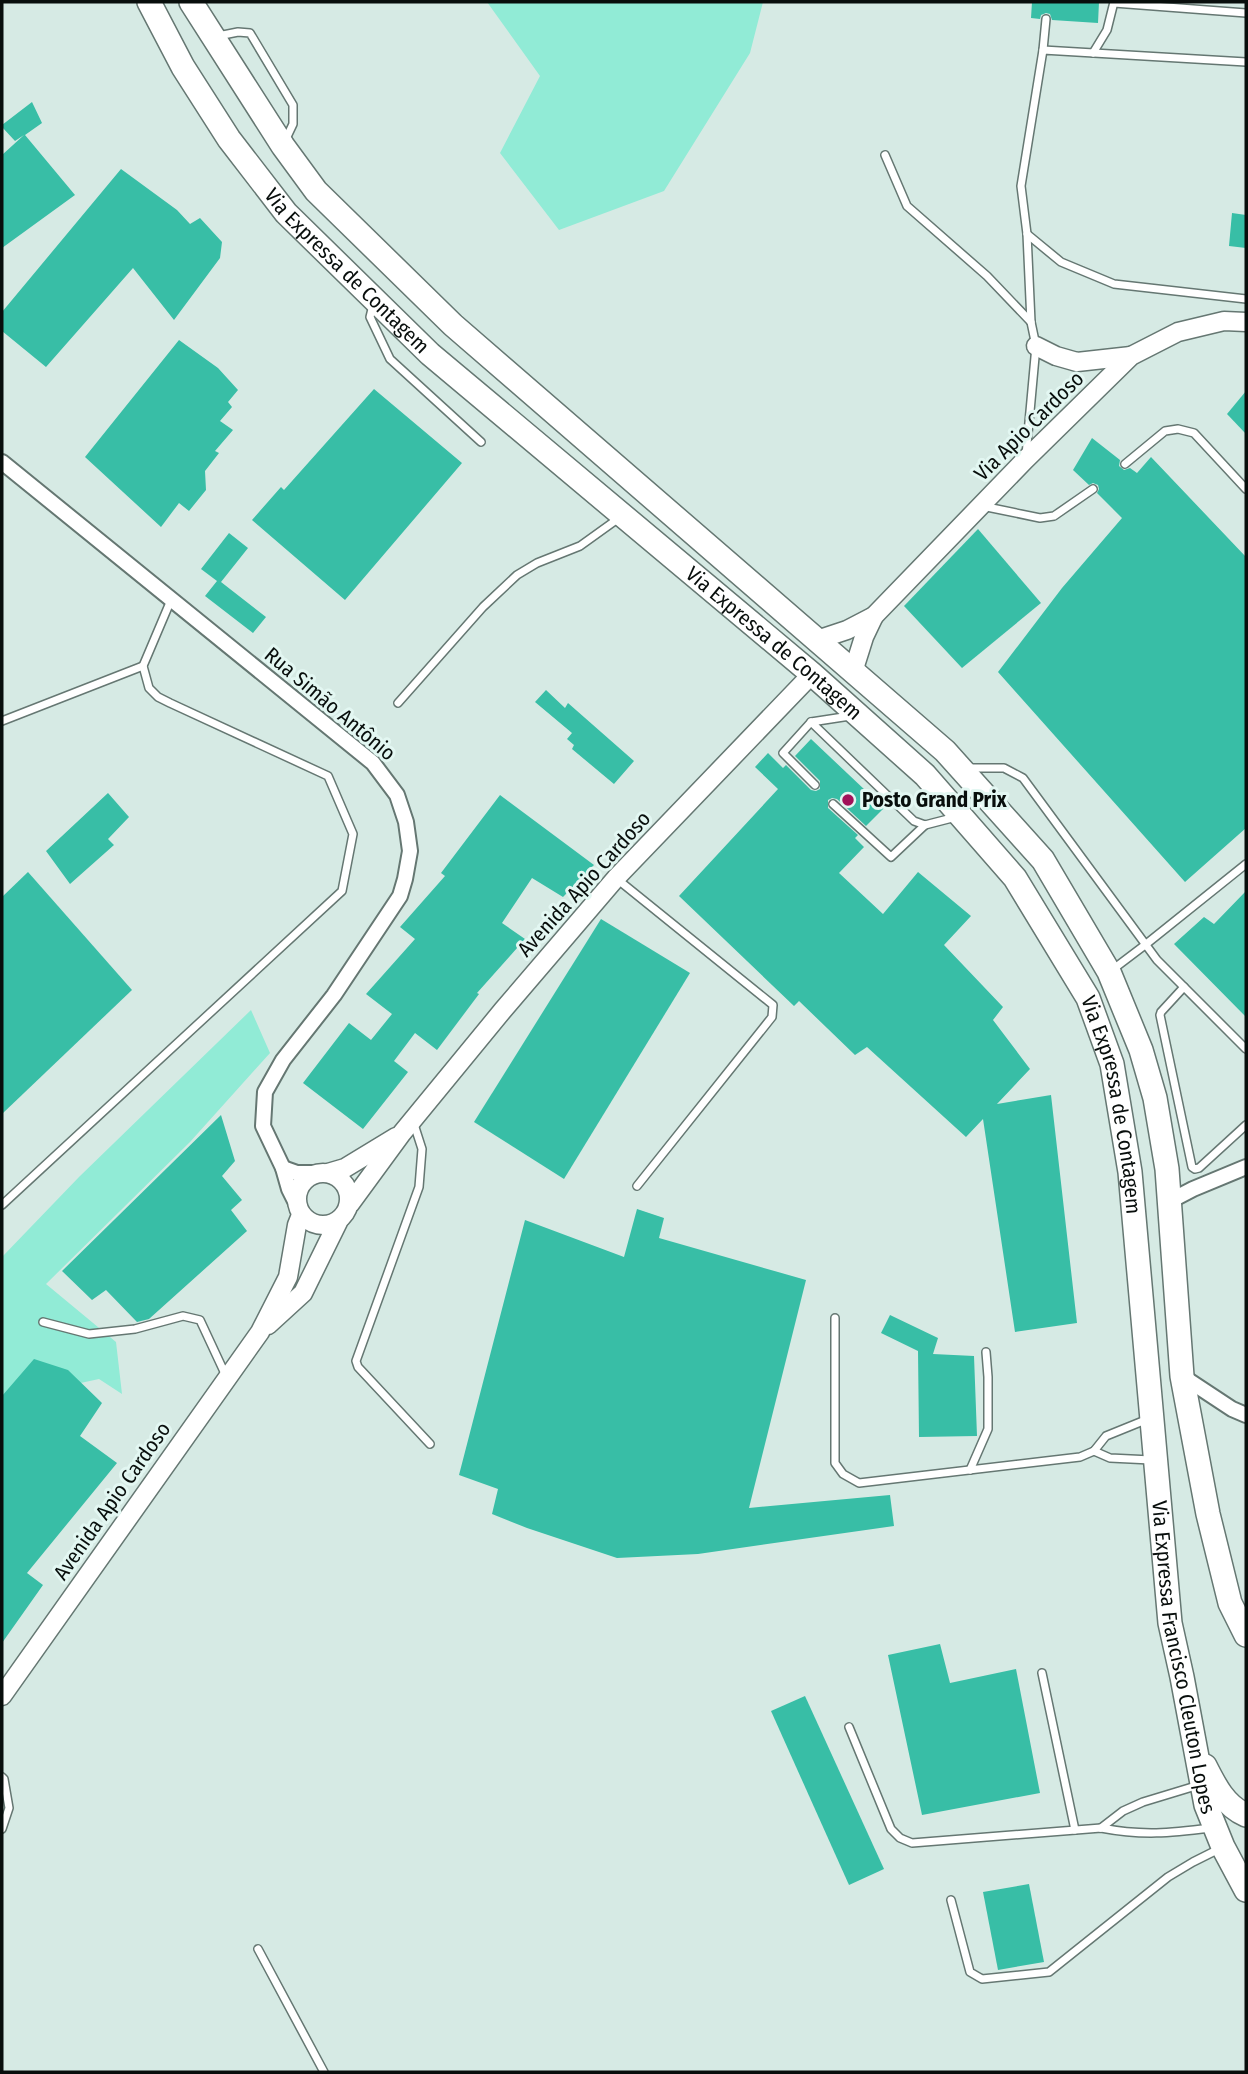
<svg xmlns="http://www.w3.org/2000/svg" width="1248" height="2074" viewBox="0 0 1248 2074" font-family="'Fira Sans Condensed',sans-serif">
<rect width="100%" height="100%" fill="#d6eae4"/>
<!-- green -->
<g fill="#91ebd6">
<path d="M487 2H763L750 53 664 191 559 230 500 153 540 76Z"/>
<path d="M251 1010 270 1053 190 1142 46 1284 116 1342 122 1394 99 1379 2 1400V1257L79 1177Z"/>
</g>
<!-- building -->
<g fill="#38bea6">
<path d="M1032 2H1099L1098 23 1052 20 1050 14 1046 13 1041 15 1040 19 1031 18Z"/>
<path d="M32 102 42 123 25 135 75 195 2 248V155L24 135 15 141 2 127V125Z"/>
<path d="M121 169 177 210 190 224 200 218 222 242 220 258 174 320 133 268 46 367 2 331V312Z"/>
<path d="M1232 213 1246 215V248L1229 246Z"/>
<path d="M179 340 218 368 238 390 228 402 232 407 220 421 233 430 215 451 219 453 205 471 206 490 189 511 179 503 161 527 85 457Z"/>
<path d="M374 389 462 463 345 600 252 520 281 487 284 490Z"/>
<path d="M1246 391V434L1227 414Z"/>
<path d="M1092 438 1120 460 1119 466 1124 470 1130 468 1137 473 1151 457 1246 557V828L1185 882 998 672 1062 588 1122 518 1097 493 1099 489 1098 485 1093 483 1089 485 1073 470Z"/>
<path d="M978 529 1041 603 962 668 904 606Z"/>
<path d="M229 533 248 548 221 582 266 617 253 633 205 596 217 581 201 569Z"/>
<path d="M546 690 565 708 568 703 634 761 614 784 572 749 574 745 567 739 572 733 535 702Z"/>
<path d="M811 739 884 808 866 826 837 799 832 798 828 800V808L858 835 855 838 864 847 839 873 883 914 918 872 971 916 944 945 1003 1007 993 1020 1030 1069 997 1104 1051 1095 1077 1323 1015 1332 983 1119 966 1137 867 1047 855 1055 799 1001 794 1006 679 896 778 789 755 767 768 753 783 768 786 765 811 790 816 791 820 789V781L795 756Z"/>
<path d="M108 793 129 817 108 839 114 845 70 884 46 851Z"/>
<path d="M500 795 594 865 563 897 532 878 502 923 525 939 477 993 479 994 437 1050 415 1033 394 1061 408 1072 363 1129 303 1083 349 1023 371 1040 392 1014 366 994 415 939 400 927 445 876 441 873Z"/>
<path d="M28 872 132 990 2 1114V897Z"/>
<path d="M1246 891V1017L1174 944 1204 917 1214 924Z"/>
<path d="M601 919 690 973 564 1179 474 1122Z"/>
<path d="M221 1115 235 1161 222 1176 242 1200 231 1210 247 1231 149 1319 137 1322 106 1290 92 1300 62 1271Z"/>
<path d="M637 1209 664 1218 659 1238 806 1280 749 1508 890 1495 894 1526 698 1554 617 1558 527 1528 492 1514 498 1489 459 1475 525 1220 624 1257Z"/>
<path d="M890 1315 938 1338 933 1354 974 1356 977 1436 919 1437 918 1351 881 1333Z"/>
<path d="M34 1359 68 1370 102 1403 80 1436 117 1463 27 1573 43 1585 2 1643V1396Z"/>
<path d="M940 1644 950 1683 1016 1669 1040 1793 922 1815 888 1655Z"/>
<path d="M805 1696 884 1869 849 1885 771 1711Z"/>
<path d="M1029 1884 1044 1962 998 1970 983 1892Z"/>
</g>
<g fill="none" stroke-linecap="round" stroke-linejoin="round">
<defs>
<g id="service">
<path d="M1114 3 1246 13"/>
<path d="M218 36 238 32 250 33 293 105V124L284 143"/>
<path d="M1043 50 1046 19"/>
<path d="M1093 53 1107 30 1114 2"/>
<path d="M885 155 907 206 987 276 1031 322"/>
<path d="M1027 234 1061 262 1114 284 1246 299"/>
<path d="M373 305 370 317 390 359 481 442"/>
<path d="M1026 455 1036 346 1031 322 1027 234 1021 186 1043 50 1246 62"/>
<path d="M1125 464 1165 431 1178 429 1194 433 1246 489"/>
<path d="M982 506 1040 518 1054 516 1093 489"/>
<path d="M398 703 483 607 517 575 537 563 580 546 619 518"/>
<path d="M850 716 811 722 914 821 925 825 956 817"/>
<path d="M2 721 143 666"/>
<path d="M811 722 783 753 815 785"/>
<path d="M968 768H1004L1023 778 1157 960 1246 1049"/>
<path d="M833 804 891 857 925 825"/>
<path d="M617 879 773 1005 772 1017 637 1186"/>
<path d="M1112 970 1145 945 1246 864"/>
<path d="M1184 987 1161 1012 1160 1015 1192 1167 1195 1169 1199 1168 1246 1125"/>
<path d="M413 1121 422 1149 419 1187 356 1361 358 1367 430 1444"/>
<path d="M2 1205 342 891 353 834 328 776 170 703 158 697 149 688 143 666 171 600"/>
<path d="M835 1318V1463L843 1474 859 1483 1080 1457 1094 1451 1106 1436 1148 1419"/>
<path d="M43 1322 89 1334 135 1329 183 1316 200 1320 227 1378"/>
<path d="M1094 1451 1110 1458 1151 1460"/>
<path d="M970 1470 988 1429V1377L986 1352"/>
<path d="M1042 1673 1075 1830"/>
<path d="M849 1727 891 1829 900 1838 912 1843 1101 1828C1143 1836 1170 1833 1211 1828"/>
<path d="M2 1777 4 1779 9 1808 2 1829"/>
<path d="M1101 1828 1123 1811 1143 1802 1199 1785"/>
<path d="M951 1900 970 1972 982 1979 1049 1972 1168 1877 1193 1862 1219 1849"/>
<path d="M258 1949 324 2072"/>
</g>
<g id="minor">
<path d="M2 462 373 763 397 795 406 822 410 851 405 879 400 896 334 995 283 1060 265 1092 263 1126 283 1168 289 1189 297 1205"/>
<path d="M283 1168 297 1173H317"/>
<path d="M1170 1201 1193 1189 1246 1167"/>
<path d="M1182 1376 1232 1409 1246 1415"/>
</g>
<g id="tertiary">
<path d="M1036 346 1056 356 1077 362 1131 356"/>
<path d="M817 640 847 630 874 616 1026 459 1131 356 1178 332 1224 321 1246 322"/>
<path d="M853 672 864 637 874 616"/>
<circle cx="323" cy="1199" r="26"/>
<path d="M328 1173 345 1168 396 1137"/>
<path d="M350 1204 402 1133 503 1010 616 878 812 674"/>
<path d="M268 1325 303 1293 338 1222"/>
<path d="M2 1696 260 1332 288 1277 297 1225 301 1215"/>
</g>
<g id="trunk">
<path id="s1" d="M149 2 183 67 229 139 286 213 430 354 812 674 925 775 1015 878 1088 998 1112 1064 1130 1172 1170 1623 1182 1677 1206 1805 1223 1847 1246 1890"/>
<path d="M191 2 283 146 316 191 453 325 945 751 1043 860 1109 972 1141 1050 1155 1098 1167 1169 1182 1376 1208 1514 1230 1603 1246 1635"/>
<path d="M1205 1766C1215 1786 1225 1806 1246 1815"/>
</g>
</defs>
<!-- service casing -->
<use href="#service" stroke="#657772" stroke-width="10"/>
<!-- minor casing -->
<use href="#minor" stroke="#657772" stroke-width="18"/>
<!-- tertiary casing -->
<use href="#tertiary" stroke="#657772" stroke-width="21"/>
<!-- trunk casing -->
<use href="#trunk" stroke="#657772" stroke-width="26"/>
<!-- service -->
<use href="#service" stroke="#fff" stroke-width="7"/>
<!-- minor -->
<use href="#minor" stroke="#fff" stroke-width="14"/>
<!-- tertiary -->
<use href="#tertiary" stroke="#fff" stroke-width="18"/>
<!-- trunk -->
<use href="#trunk" stroke="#fff" stroke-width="23"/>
</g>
<!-- markers -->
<circle fill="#a1125a" stroke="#e3f7f2" stroke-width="2.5" cx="848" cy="800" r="7"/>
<g text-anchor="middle" stroke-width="6" stroke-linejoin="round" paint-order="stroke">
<!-- street labels -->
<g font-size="21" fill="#080e0c" stroke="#e3f7f2">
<text dy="7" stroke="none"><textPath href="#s1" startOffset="336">Via Expressa de Contagem</textPath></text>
<text transform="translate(1029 426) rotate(-45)" y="7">Via Apio Cardoso</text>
<text dy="7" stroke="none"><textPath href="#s1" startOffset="903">Via Expressa de Contagem</textPath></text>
<text transform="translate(330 704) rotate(40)" y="7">Rua Simão Antônio</text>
<text transform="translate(584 884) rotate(-48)" y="7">Avenida Apio Cardoso</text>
<text dy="7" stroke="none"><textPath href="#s1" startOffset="1491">Via Expressa de Contagem</textPath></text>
<text transform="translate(112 1501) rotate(-55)" y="7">Avenida Apio Cardoso</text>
<text dy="7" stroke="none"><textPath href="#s1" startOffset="2049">Via Expressa Francisco Cleuton Lopes</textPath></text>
</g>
<!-- poi labels -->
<g font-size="21" font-weight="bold" fill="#080e0c" stroke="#e3f7f2" text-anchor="start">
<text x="862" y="807">Posto Grand Prix</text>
</g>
</g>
<!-- border -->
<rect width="1248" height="2074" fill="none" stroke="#080e0c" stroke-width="7"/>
</svg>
